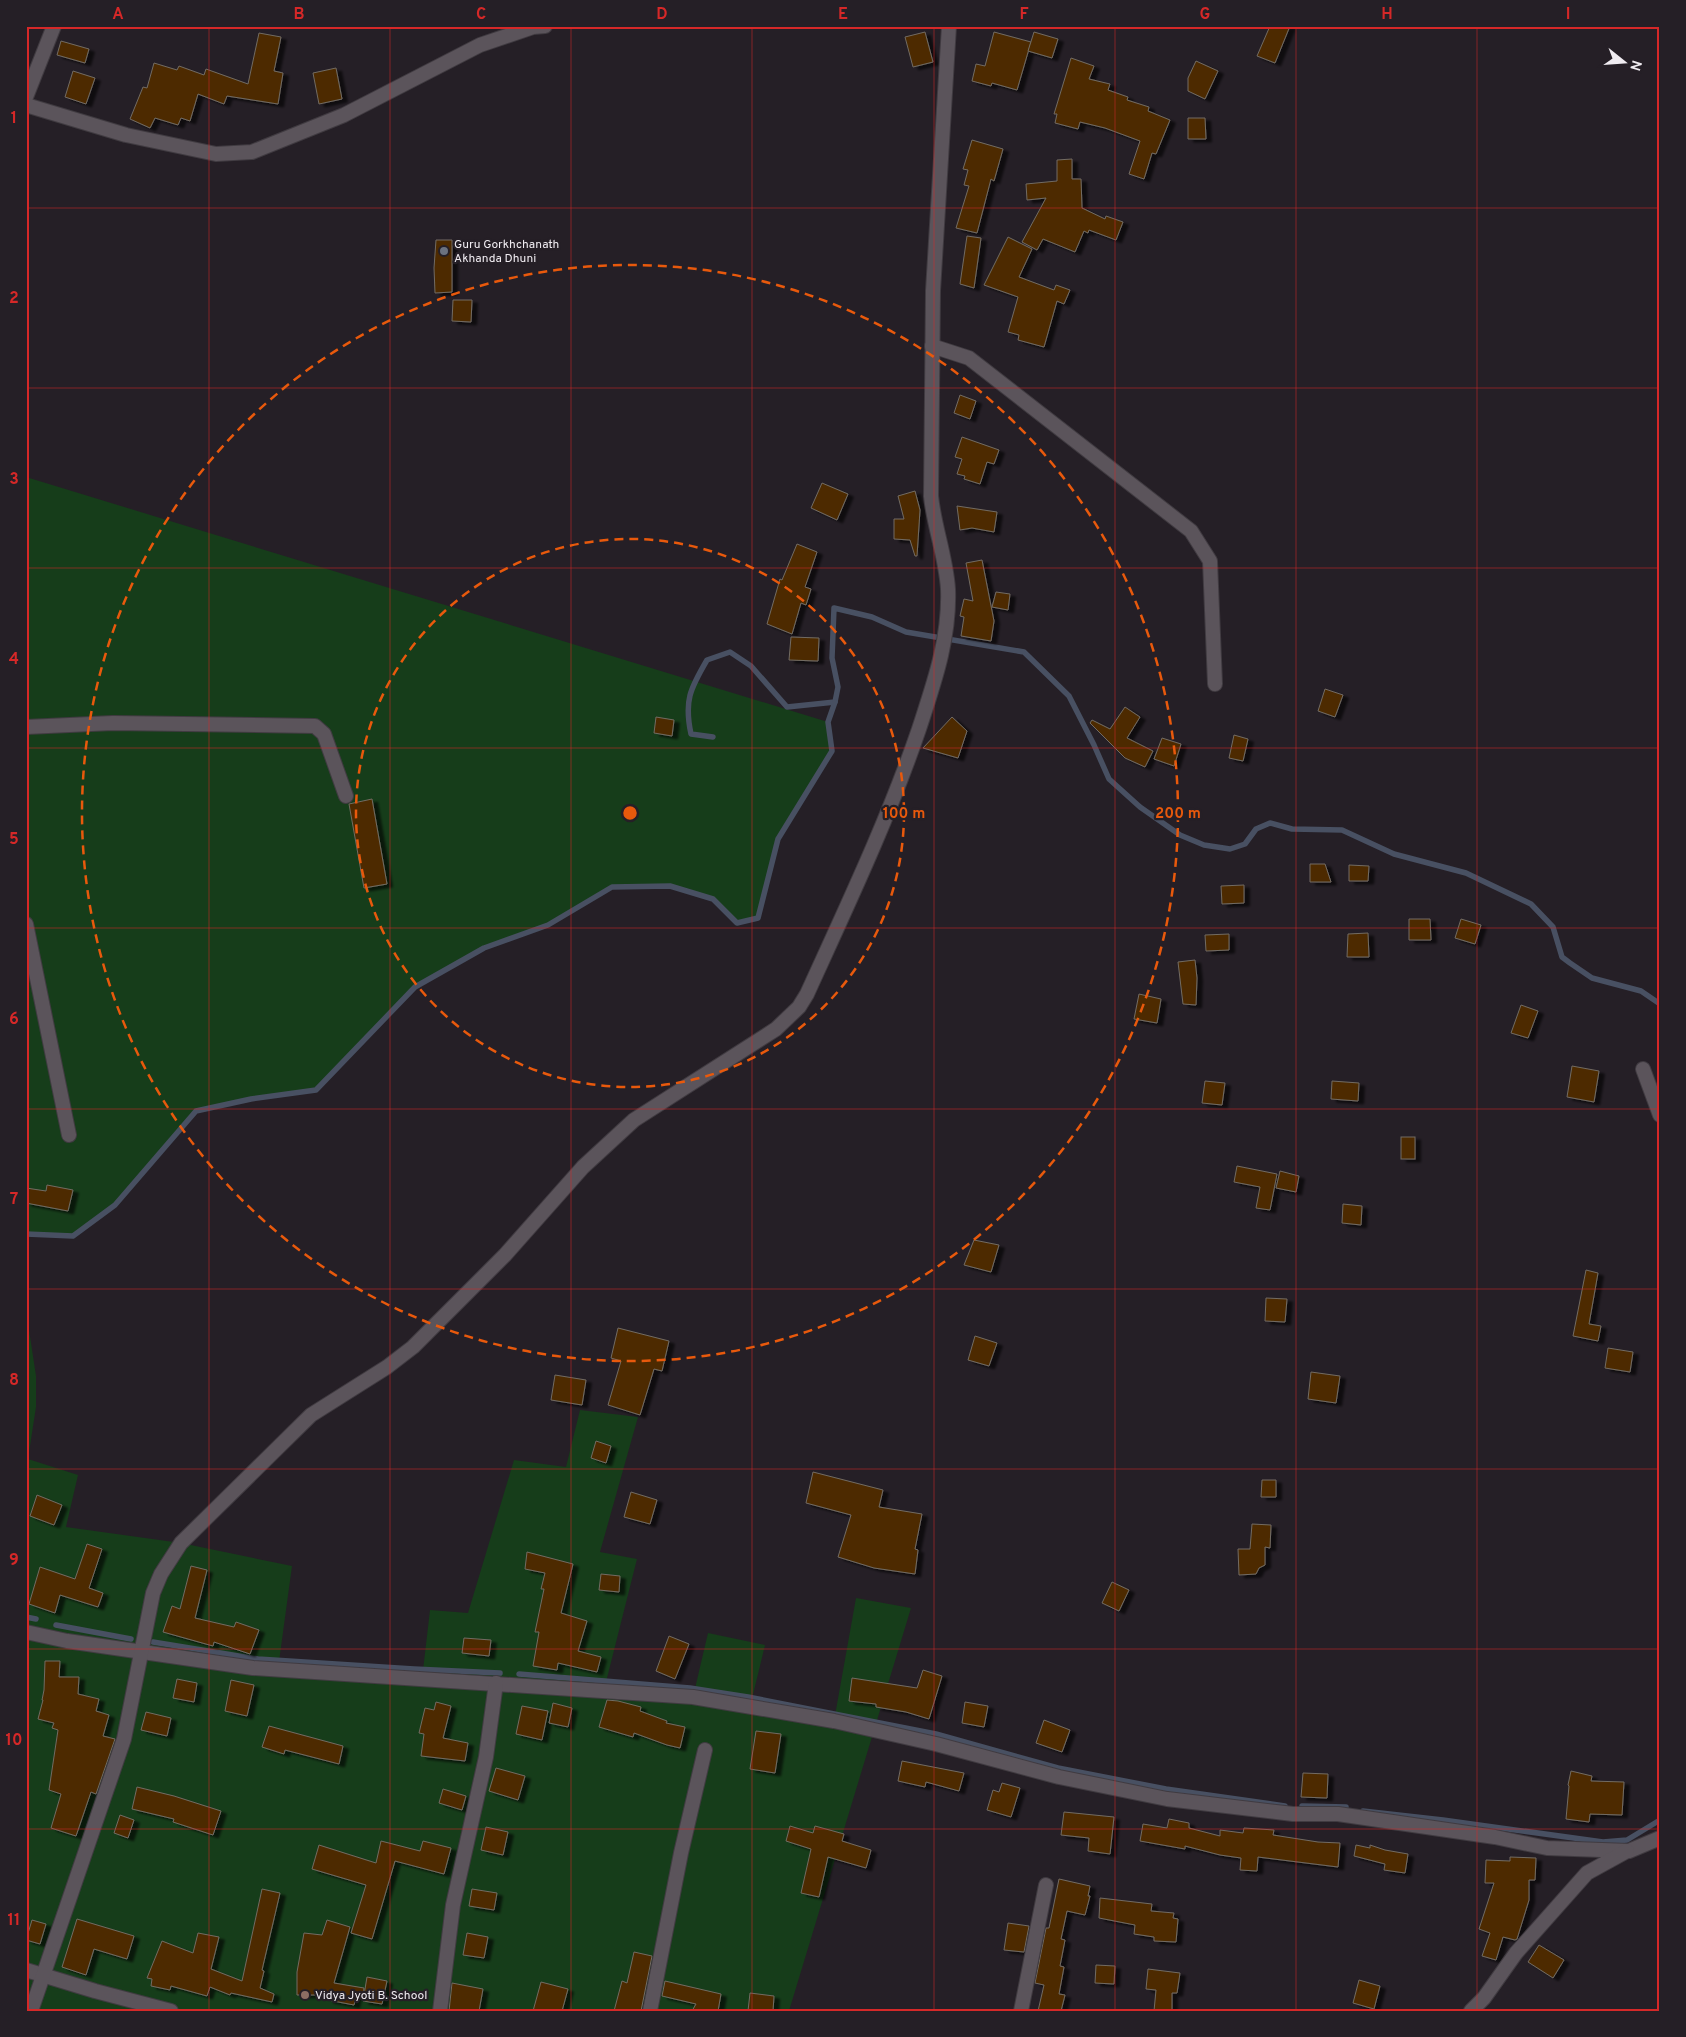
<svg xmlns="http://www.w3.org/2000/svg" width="1686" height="2037" viewBox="0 0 1686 2037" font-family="Overpass,sans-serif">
<defs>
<filter id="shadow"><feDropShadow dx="5.5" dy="3" stdDeviation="1" flood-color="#0009"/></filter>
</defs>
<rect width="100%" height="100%" fill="#251f26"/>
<!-- green -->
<g fill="#163d1a">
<path d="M26 477 828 722 832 751 778 839 758 918 737 923 713 899 670 886 612 887 548 925 484 948 415 987 316 1090 251 1099 196 1111 115 1205 73 1236 26 1234Z"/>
<path d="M26 1310 36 1376V1407L28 1459 78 1475 66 1527 181 1543 292 1566 278 1669 422 1679 430 1610 468 1613 514 1460 566 1467 580 1410 638 1417 600 1552 637 1559 604 1690 693 1697 708 1633 765 1645 750 1707 834 1721 856 1598 911 1608 789 2011H26Z"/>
</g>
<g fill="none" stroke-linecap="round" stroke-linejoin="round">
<!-- stream -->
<g stroke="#485062" stroke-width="5.5">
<path d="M713 737 691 734C684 701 690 689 707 660L730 652 751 666 787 707 835 702 838 687 832 658 834 608 872 617 906 632 1024 652 1069 696 1094 745 1109 779 1140 807 1180 835 1204 845 1230 849 1245 844 1256 829 1270 823 1292 829 1342 830 1394 854 1466 873 1531 904 1553 927 1562 957 1570 963 1592 978 1641 991 1660 1004"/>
<path d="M26 1234 73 1236 115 1205 196 1111 251 1099 316 1090 415 987 484 948 548 925 612 887 670 886 713 899 737 923 758 918 778 839 832 751 828 722 835 702"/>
<path d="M26 1617 36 1619"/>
<path d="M56 1625 131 1639"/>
<path d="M153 1642 258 1659 414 1669 500 1673"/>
<path d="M519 1674 690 1688 748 1697 936 1734 1058 1768 1166 1789 1285 1806"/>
<path d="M1302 1806 1346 1807"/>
<path d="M1363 1811 1443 1820 1603 1842 1627 1840 1660 1820"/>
</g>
</g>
<!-- building -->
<g fill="#4d2c00" stroke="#726b63" filter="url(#shadow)">
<path d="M1270 26H1290L1275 63 1257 56Z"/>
<path d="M925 32 933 62 913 67 905 37Z"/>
<path d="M994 32 1031 42 1017 90 992 83 991 86 972 81 976 64 985 66Z"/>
<path d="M1034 32 1058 39 1052 58 1028 51Z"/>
<path d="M259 33 281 37 274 71 283 73 278 104 227 96 224 104 198 94 190 121 181 118 178 125 155 118 150 128 130 119 143 87 147 88 154 63 177 70 179 66 204 75 206 69 248 84Z"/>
<path d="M61 41 89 49 85 63 57 55Z"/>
<path d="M1071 58 1094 66 1089 79 1110 84 1108 90 1128 97 1127 100 1149 107 1148 111 1170 120 1156 154 1152 153 1144 179 1129 174 1140 141 1105 128 1080 122 1078 129 1055 123 1057 114H1054Z"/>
<path d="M1196 61 1218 71 1205 99 1188 91V78Z"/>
<path d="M336 68 342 99 319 104 313 73Z"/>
<path d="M73 71 95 78 86 104 65 97Z"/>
<path d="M1188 118H1205L1206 139H1188Z"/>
<path d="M972 140 1003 149 994 181 991 179 977 233 956 228 969 186 964 185 968 170 963 169Z"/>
<path d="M1072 159V179H1081L1082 208 1105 219 1106 216 1123 222 1116 240 1089 230 1088 233 1084 231 1075 252 1043 239 1037 250 1022 242 1046 198 1027 200 1026 184 1057 181V160Z"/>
<path d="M967 236 981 238 974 288 960 284Z"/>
<path d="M1008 237 1032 249 1019 277 1054 290 1056 285 1070 290 1064 304 1057 301 1044 347 1018 340 1019 335 1008 332 1018 297 984 285Z"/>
<path d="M436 240H452V292L435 293 434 268Z"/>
<path d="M453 300H472L471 322 452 321Z"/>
<path d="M960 395 976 401 970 419 954 413Z"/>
<path d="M962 437 999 450 994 464 987 462 980 484 964 479 965 476 957 474 962 459 955 457Z"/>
<path d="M822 483 848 494 837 520 811 508Z"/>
<path d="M915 491 920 510 917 556H915L910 540 894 539V519H904L898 496Z"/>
<path d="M957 506 997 512 994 532 972 528 960 530Z"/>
<path d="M797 544 817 552 805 587 811 589 806 605 801 603 792 634 767 624 780 579 782 580Z"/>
<path d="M982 560 994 621 991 641 961 636 964 617 960 616 964 599 973 601 966 563Z"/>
<path d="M996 592 1010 594 1008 610 992 607Z"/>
<path d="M791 637 819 638 818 661 789 660Z"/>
<path d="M1325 689 1343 695 1335 717 1318 711Z"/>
<path d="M1125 707 1140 717 1127 738 1153 751 1145 767 1125 758 1090 723 1092 720 1110 729Z"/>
<path d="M656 717 674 720 672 736 654 733Z"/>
<path d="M952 717 967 731 958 758 923 748Z"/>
<path d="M1234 735 1248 739 1243 761 1229 758Z"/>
<path d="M1162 738 1181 744 1174 766 1154 759Z"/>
<path d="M372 799 387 884 364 888 349 804Z"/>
<path d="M1310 864H1325L1331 882H1310Z"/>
<path d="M1349 865 1369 866 1368 881H1349Z"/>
<path d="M1244 885V903L1222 904 1221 886Z"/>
<path d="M1409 919H1430L1431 940H1409Z"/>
<path d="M1461 919 1481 925 1475 944 1455 938Z"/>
<path d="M1368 933 1369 957H1347L1348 934Z"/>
<path d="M1229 934V950L1206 951 1205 935Z"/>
<path d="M1195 960 1197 978 1196 1005 1183 1004 1178 962Z"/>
<path d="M1139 994 1161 999 1157 1023 1134 1019Z"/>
<path d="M1521 1005 1538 1011 1528 1038 1511 1033Z"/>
<path d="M1572 1066 1599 1071 1594 1102 1567 1097Z"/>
<path d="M1205 1081 1225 1083 1222 1105 1202 1103Z"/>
<path d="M1332 1081 1359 1083 1358 1101 1331 1099Z"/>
<rect x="1401" y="1137" width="14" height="22"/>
<path d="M1237 1166 1277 1174 1270 1210 1256 1208 1260 1187 1234 1182Z"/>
<path d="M1280 1171 1299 1176 1296 1192 1276 1188Z"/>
<path d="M47 1185 73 1190 68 1211 26 1203V1188L46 1191Z"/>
<path d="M1343 1204 1362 1206 1361 1225 1342 1223Z"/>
<path d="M974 1240 999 1245 991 1272 964 1265Z"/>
<path d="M1586 1270 1598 1273 1589 1324 1601 1326 1598 1341 1573 1336Z"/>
<path d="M1266 1298 1287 1299 1285 1322 1265 1321Z"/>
<path d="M618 1328 669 1341 662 1371 654 1369 640 1415 608 1405 621 1361 611 1358Z"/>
<path d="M975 1336 997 1343 989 1366 968 1360Z"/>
<path d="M1608 1348 1633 1352 1630 1372 1605 1368Z"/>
<path d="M1311 1372 1340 1376 1336 1403 1308 1399Z"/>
<path d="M555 1375 586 1380 582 1405 551 1400Z"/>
<path d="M596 1441 611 1446 606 1463 591 1458Z"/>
<path d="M813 1472 883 1490 879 1507 922 1514 915 1549 918 1550 915 1574 874 1568 838 1557 851 1515 806 1503Z"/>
<path d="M1262 1480H1276V1497H1261Z"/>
<path d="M631 1492 657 1500 650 1524 624 1517Z"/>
<path d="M37 1495 62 1505 54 1525 30 1516Z"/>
<path d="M1252 1524 1271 1525 1270 1548 1265 1547V1565L1259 1568 1256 1574 1239 1575 1238 1549H1250Z"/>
<path d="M87 1544 102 1549 89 1588 103 1593 98 1607 60 1595 55 1613 29 1604 40 1567 75 1579Z"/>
<path d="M527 1552 573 1564 561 1613 587 1621 578 1651 601 1657 597 1672 558 1663 557 1670 533 1666 539 1632H535L544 1589H541L545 1573 525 1569Z"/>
<path d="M191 1566 207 1570 195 1618 234 1627 236 1622 259 1630 250 1654 214 1642 213 1646 163 1632 172 1606 180 1609Z"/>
<path d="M601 1574 620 1576 619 1592 599 1590Z"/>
<path d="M1112 1582 1129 1590 1119 1611 1102 1603Z"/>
<path d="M669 1636 689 1644 675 1679 656 1671Z"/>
<path d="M464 1638 491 1640 489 1656 462 1653Z"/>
<path d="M45 1661H60L59 1677H79L78 1694 99 1699 96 1711 109 1715 103 1736 115 1739 96 1794 91 1792 76 1836 51 1828 61 1794 49 1790 58 1730 52 1728 54 1723 38 1719 43 1700H42L44 1690Z"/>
<path d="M923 1670 942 1676 929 1719 906 1712 876 1707V1704L849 1701 852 1678 917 1688Z"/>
<path d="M177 1679 197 1683 194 1702 173 1698Z"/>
<path d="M231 1680 254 1685 247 1716 225 1711Z"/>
<path d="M607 1700 618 1701 641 1707 640 1711 667 1721 666 1723 685 1727 680 1748 667 1745 634 1733 633 1737 599 1727Z"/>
<path d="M436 1702 451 1706 443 1738 468 1743 465 1761 421 1756 424 1734 419 1733 425 1708 434 1710Z"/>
<path d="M965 1702 988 1706 984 1727 962 1723Z"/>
<path d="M553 1703 572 1708 568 1727 549 1723Z"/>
<path d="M522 1706 548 1711 542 1740 516 1734Z"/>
<path d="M146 1712 171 1718 167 1736 141 1730Z"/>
<path d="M1044 1720 1070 1730 1062 1752 1036 1743Z"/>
<path d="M269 1726 343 1746 339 1764 285 1750 284 1754 262 1747Z"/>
<path d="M756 1731 781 1734 775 1773 750 1769Z"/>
<path d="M902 1761 964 1773 959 1791 926 1782 925 1787 898 1781Z"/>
<path d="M496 1768 525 1776 518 1800 489 1791Z"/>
<path d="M1571 1771 1592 1776 1591 1781 1624 1782 1622 1815 1590 1814 1589 1822 1566 1819 1569 1786 1568 1785Z"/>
<path d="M1303 1773 1328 1774 1327 1798 1301 1797Z"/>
<path d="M1002 1783 1020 1788 1011 1817 987 1810 993 1790 999 1792Z"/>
<path d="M137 1787 174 1796 221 1811 213 1835 173 1822 174 1819 132 1809Z"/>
<path d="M443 1789 466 1796 462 1810 439 1803Z"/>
<path d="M1064 1812 1114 1817 1110 1854 1088 1851 1089 1838 1061 1835Z"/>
<path d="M120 1815 134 1820 128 1838 114 1833Z"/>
<path d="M1169 1819 1189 1823V1828L1220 1836V1830L1243 1833 1244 1828 1274 1830 1273 1835 1318 1842 1340 1843 1338 1867 1258 1857 1257 1871 1240 1870 1241 1858 1220 1855 1185 1846V1849L1140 1841 1143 1824 1167 1828Z"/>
<path d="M790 1826 813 1833 815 1826 844 1834 842 1841 871 1850 866 1868 828 1857 819 1897 801 1893 811 1849 786 1841Z"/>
<path d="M486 1827 508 1832 503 1855 481 1850Z"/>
<path d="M381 1841 420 1851 423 1841 451 1848 444 1874 395 1861 372 1939 351 1933 366 1885 312 1869 319 1845 376 1863Z"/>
<path d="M1356 1845 1370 1848V1845L1385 1850 1408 1854 1405 1873 1384 1870 1385 1864 1354 1856Z"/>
<path d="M1510 1857 1536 1858 1535 1880H1529V1900L1517 1939 1515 1940 1503 1937 1496 1960 1482 1956 1490 1933 1479 1929 1494 1883H1485L1486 1860 1510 1861Z"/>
<path d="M1059 1879 1090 1886 1088 1896H1090L1085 1915 1067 1911 1061 1939 1065 1940 1060 1966 1064 1967 1059 1994 1065 1995 1061 2011H1038L1044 1985 1035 1983 1046 1928H1049Z"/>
<path d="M262 1889 280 1893 262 1970 264 1971 260 1988 274 1994 272 2002 231 1993 230 1995 210 1987 207 1996 171 1986 170 1990 151 1986 152 1979 147 1978 162 1941 193 1953 198 1933 219 1937 211 1969 242 1981Z"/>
<path d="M472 1889 497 1893 494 1910 469 1906Z"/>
<path d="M1100 1898 1152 1904 1151 1911 1174 1913 1173 1918 1178 1919 1176 1942 1154 1941V1937L1134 1934 1135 1925 1099 1918Z"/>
<path d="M77 1919 134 1936 127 1959 94 1949 86 1975 62 1967Z"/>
<path d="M32 1920 46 1924 40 1944 26 1940Z"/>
<path d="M327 1920 350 1927 334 1983 364 1988 363 1996H356L354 2005 328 2000 329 1995H297V1972L304 1933 322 1935Z"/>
<path d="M1008 1923 1029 1926 1024 1952 1004 1950Z"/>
<path d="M467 1933 488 1937 484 1958 463 1955Z"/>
<path d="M1539 1945 1564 1960 1553 1978 1528 1962Z"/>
<path d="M634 1952 652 1956 641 2011H614L622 1981 627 1983Z"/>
<path d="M1096 1965 1115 1966 1114 1984 1095 1983Z"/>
<path d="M1148 1969 1180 1973 1177 1993H1172V2011H1154L1156 1990 1146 1989Z"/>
<path d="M367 1977 387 1981 382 2004 363 2001Z"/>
<path d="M1359 1980 1380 1986 1374 2009 1353 2003Z"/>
<path d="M665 1981 721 1994 718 2011H692L696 2004 662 1996Z"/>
<path d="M541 1982 568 1989 562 2011H533Z"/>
<path d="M452 1983 483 1989 479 2011H449Z"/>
<path d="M750 1993 774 1996 773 2011H748Z"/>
</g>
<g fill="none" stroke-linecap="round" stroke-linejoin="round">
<defs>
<g id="minor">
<path d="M26 97 54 26"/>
<path d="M26 105 126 135 216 154 252 152 344 115 480 45 533 27 545 26"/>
<path d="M932 346 969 358 1191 531 1210 561 1215 684"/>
<path d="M26 727 113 723 315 726 324 734 346 796"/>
<path d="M26 924 69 1135"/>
<path d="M26 1632 67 1641 253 1668 693 1697 834 1721 936 1744 1059 1777 1167 1799 1293 1814H1338L1495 1837 1547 1848 1629 1851 1660 1838"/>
<path d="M26 1970 95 1991 171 2011"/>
<path d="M31 2011 124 1739 153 1593 161 1574 181 1543 311 1415 387 1367 413 1347 505 1255 583 1167 634 1120 776 1029 799 1007 807 994C847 906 888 820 919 729 934 683 950 638 948 589 946 557 934 527 931 496L933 291 949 26"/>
<path d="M440 2011 453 1905 486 1757 496 1683"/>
<path d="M650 2011 681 1853 705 1750"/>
<path d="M1021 2011 1046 1885"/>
<path d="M1471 2011 1484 1998 1516 1953 1587 1873 1627 1851"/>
</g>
<path id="tertiary" d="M1643 1069 1660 1115"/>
</defs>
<!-- minor casing -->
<use href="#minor" stroke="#403b41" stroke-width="16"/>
<!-- tertiary casing -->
<use href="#tertiary" stroke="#403b41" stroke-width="16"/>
<!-- minor -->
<use href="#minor" stroke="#5b545b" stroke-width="14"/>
<!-- tertiary -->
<use href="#tertiary" stroke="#5b545b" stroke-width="14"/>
</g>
<!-- grid -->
<path fill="none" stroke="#d62828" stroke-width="1" stroke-opacity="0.55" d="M209 26V2011M390 26V2011M571 26V2011M752 26V2011M934 26V2011M1115 26V2011M1296 26V2011M1477 26V2011M26 208H1660M26 388H1660M26 568H1660M26 748H1660M26 928H1660M26 1109H1660M26 1289H1660M26 1469H1660M26 1649H1660M26 1829H1660"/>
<!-- distance rings -->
<g fill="none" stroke="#e8590c" stroke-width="2.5" stroke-dasharray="9 6">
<circle cx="630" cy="813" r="274"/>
<circle cx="630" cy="813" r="548"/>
</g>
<!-- markers -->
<circle fill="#6b7280" stroke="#251f26" stroke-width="2" cx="444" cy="251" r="5"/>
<circle fill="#8d6e63" stroke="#251f26" stroke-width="2" cx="305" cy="1995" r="5"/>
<g text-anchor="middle" stroke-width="4.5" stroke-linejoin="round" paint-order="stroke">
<!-- poi labels -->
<g font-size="12" fill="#f0ecf1" stroke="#251f26" text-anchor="start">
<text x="454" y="248">Guru Gorkhchanath<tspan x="454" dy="14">Akhanda Dhuni</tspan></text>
<text x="315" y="1999">Vidya Jyoti B. School</text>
</g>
</g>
<circle cx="630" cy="813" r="8" fill="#e8590c" stroke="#251f26" stroke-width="2.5"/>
<g font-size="15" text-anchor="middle" font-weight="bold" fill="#e8590c" stroke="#251f26" stroke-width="4.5" stroke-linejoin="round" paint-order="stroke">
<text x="904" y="818">100 m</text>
<text x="1178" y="818">200 m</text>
</g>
<!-- border -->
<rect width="1686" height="2037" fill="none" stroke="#251f26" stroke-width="55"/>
<!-- north arrow -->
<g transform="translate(1624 62) rotate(107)" stroke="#251f26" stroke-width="4" paint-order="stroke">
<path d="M0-4L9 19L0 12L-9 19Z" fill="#f0ecf1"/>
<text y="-8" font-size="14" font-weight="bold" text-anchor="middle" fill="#f0ecf1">N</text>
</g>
<rect x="28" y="28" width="1630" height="1982" fill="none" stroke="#d62828" stroke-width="2"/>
<g font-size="16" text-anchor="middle" font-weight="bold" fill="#d62828">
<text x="118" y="19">A</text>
<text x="299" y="19">B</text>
<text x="481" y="19">C</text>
<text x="662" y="19">D</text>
<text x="843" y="19">E</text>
<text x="1024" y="19">F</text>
<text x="1205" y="19">G</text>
<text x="1387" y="19">H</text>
<text x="1568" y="19">I</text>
<text x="14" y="123">1</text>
<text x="14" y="303">2</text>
<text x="14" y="484">3</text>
<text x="14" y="664">4</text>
<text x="14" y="844">5</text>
<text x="14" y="1024">6</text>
<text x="14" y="1204">7</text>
<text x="14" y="1385">8</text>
<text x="14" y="1565">9</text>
<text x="14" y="1745">10</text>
<text x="14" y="1925">11</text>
</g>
</svg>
